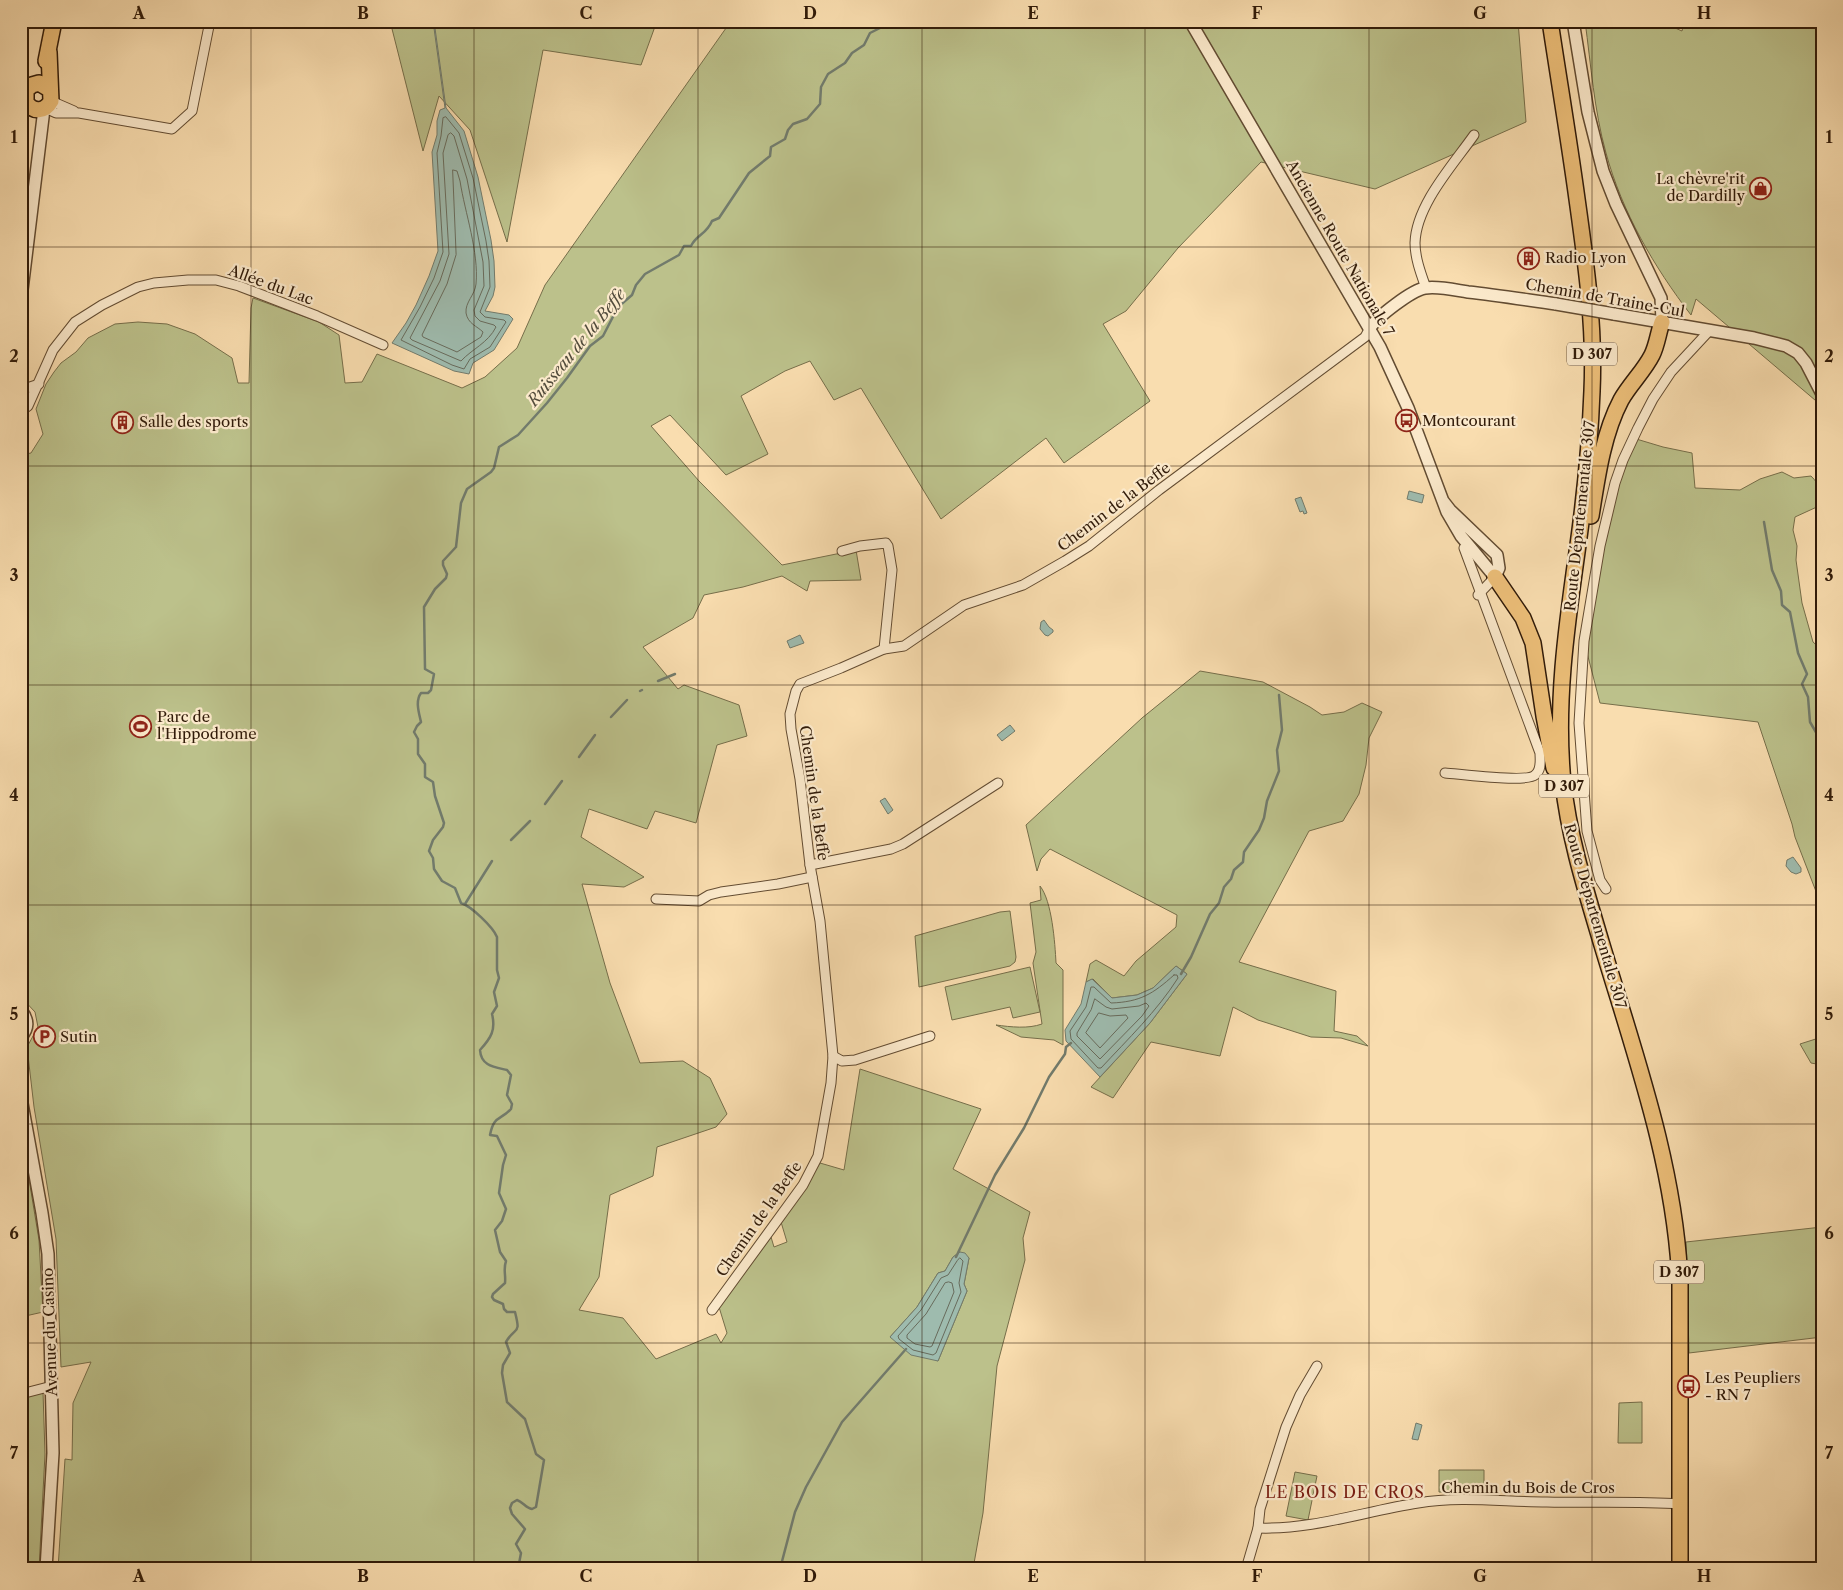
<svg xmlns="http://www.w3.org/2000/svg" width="1843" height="1590" viewBox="0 0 1843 1590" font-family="'Libre Caslon Text',serif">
<rect width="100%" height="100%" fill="#f9ddaf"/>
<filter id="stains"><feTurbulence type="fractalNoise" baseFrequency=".004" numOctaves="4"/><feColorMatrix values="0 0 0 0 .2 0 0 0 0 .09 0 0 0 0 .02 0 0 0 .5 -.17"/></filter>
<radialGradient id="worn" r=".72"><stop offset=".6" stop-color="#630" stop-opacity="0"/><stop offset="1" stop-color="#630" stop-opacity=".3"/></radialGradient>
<!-- green -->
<g fill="#bcc18b" stroke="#766e4a" fill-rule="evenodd">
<path d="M390 21H657L641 65 543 50 507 242 470 130 439 96 423 151Z"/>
<path d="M731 21H1518L1526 122 1375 189 1261 162 1178 248 1126 311 1103 324 1150 401 1064 463 1046 438 941 519 861 388 834 400 810 361 785 371 741 396 768 454 726 475 670 415 651 426 699 481 782 565 856 550 861 580 810 581 807 591 782 576 743 587 704 595 693 618 643 647 678 689 684 685 739 705 747 736 717 745 696 823 655 811 647 829 589 809 581 837 644 877 624 887 582 884 610 983 640 1063 683 1061 710 1078 727 1114 716 1127 657 1147 653 1176 610 1195 599 1277 579 1310 623 1318 656 1359 716 1334 721 1343 727 1333 719 1307 771 1237 774 1247 787 1242 781 1222 820 1163 844 1170 860 1069 981 1109 953 1169 1030 1212 1023 1238 1025 1260 997 1366 983 1513 973 1569H58L65 1459 72 1460 73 1403 91 1362 61 1367 56 1239 34 1107 27 1047 38 1027 35 1012 21 997V455L31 453 43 434 36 409 46 384 54 372 61 363 76 352 88 338 115 324 138 322 167 324 195 334 232 358 238 383H249L251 308 253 298 319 322 339 335 345 383 362 382 377 354 462 388 485 377 517 348 545 285ZM960 1252 969 1258 964 1284 967 1291 938 1361 890 1337 917 1307 938 1273 945 1271 953 1257Z"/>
<path d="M1585 21H1659L1682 31 1684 21H1822V406L1696 299 1691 315C1654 267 1622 212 1606 153 1594 110 1591 65 1585 21Z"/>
<path d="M1633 438 1663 447 1692 453 1695 488 1740 490 1760 479 1782 472 1794 478 1811 476C1820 485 1824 493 1819 506L1795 517 1793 530 1797 546 1796 560 1802 603 1813 642 1822 650V907L1795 837 1792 824 1758 722 1600 703 1584 641 1600 546Z"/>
<path d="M1200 671 1263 682 1310 707 1322 715 1344 712 1362 703 1382 712 1369 738 1366 765 1359 794 1343 821 1309 831 1239 962 1336 991 1334 1031 1357 1036 1368 1046 1341 1038 1311 1037 1258 1020 1233 1007 1220 1056 1151 1042 1113 1098 1091 1087 1150 1023 1187 974 1176 966 1153 988 1137 995 1112 998 1093 979 1086 982 1090 964 1096 960 1124 976 1136 961 1176 927 1177 915 1050 849 1041 859 1037 871 1026 825 1142 718Z"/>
<path d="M1040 886C1052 901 1055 943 1056 963L1063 970V1045L1054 1040 1021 1037 996 1025C1011 1027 1028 1029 1042 1024L1033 963 1036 952 1030 903 1041 900Z"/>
<path d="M1010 911 1016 957 1015 962 1010 966 919 987 915 936 1000 912Z"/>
<path d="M1030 967 1040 1012 1013 1018 1010 1007 952 1020 945 987Z"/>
<path d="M1822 1037V1065L1811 1063 1800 1044Z"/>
<path d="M26 1161 39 1240 43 1312 21 1317V1162Z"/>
<path d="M1822 1227V1337L1689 1353 1686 1242Z"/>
<path d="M43 1392 45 1454 39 1569H21V1399Z"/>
<path d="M1642 1402V1443H1618L1619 1403Z"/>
<path d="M1439 1470H1484V1493L1439 1492Z"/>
<path d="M1295 1472 1317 1476 1308 1520 1286 1516Z"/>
</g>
<!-- water -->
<g fill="#9ebbae" stroke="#727b6c">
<path d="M433 21H434L446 108 464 131 478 177 491 240 494 261 495 287 493 296 485 311 509 315 513 319 494 350 473 363 469 374 454 371 392 343 406 323 416 305 429 276 438 251 432 152 437 135V121L440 110 445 108Z"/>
<path d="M1409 491 1424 495 1422 503 1407 499Z"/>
<path d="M1301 497 1307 513 1304 514 1303 511 1300 512 1295 499Z"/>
<path d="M1044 620 1049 627 1053 630V632L1048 636 1045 635 1040 629 1041 622Z"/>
<path d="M800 635 804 643 790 648 787 641Z"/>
<path d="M1010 725 1015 731 1002 741 997 735Z"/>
<path d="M885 798 893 810 888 814 880 801Z"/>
<path d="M1793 857 1801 868V872L1796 874 1791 872 1786 866 1787 860Z"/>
<path d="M1176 966 1187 974 1150 1023 1100 1077 1066 1041 1065 1030 1081 1004 1086 982 1092 979 1112 998 1137 995 1153 988Z"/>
<path d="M960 1252 965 1253 969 1258 964 1284 967 1291 938 1361 911 1355 890 1337 917 1307 938 1273 945 1271 953 1257Z"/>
<path d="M1416 1423 1422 1425 1418 1440 1412 1439Z"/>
</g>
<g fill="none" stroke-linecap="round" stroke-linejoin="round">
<!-- shore -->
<g stroke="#686b5c" stroke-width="1">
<path d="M446 117 459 133 473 178 486 241 489 261 490 287 480 312 485 317 504 320 506 322 490 347 470 359 464 369 452 365 401 340 420 307 434 278 443 252 437 153 441 136 443 118Z"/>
<path d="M451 133 454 136 467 179 483 262 484 286 474 310 475 316 480 321 494 325 496 327C488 343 472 349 461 361L412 340 410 338 440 281 449 254 443 153 448 135Z"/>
<path d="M453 170 457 171 460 181C465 213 479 252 476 284 475 295 465 302 466 313 468 324 477 326 483 332L481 337 457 352 423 337 422 335 447 284 456 255Z"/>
<path d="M1174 975H1177L1178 978C1157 1011 1128 1039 1101 1068H1098L1071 1039 1070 1031 1086 1007 1091 987H1094L1111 1003C1140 1002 1153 994 1174 975Z"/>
<path d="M1095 999 1106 1007 1112 1009 1139 1006 1146 1003 1149 1006 1142 1016 1100 1059 1077 1036V1033L1091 1010Z"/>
<path d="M1099 1013 1110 1016 1126 1015 1128 1018 1100 1048 1086 1033Z"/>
<path d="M960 1258 963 1261 959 1283 961 1292 936 1353 933 1355 913 1350 899 1339 898 1336 921 1310 941 1278 948 1275 957 1261Z"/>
<path d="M949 1282 952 1283 954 1292 932 1346 930 1347 915 1344 907 1338V1335L926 1314 945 1283Z"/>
</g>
<!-- stream -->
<g stroke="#727b6c" stroke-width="2.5">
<path d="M1764 522 1772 570 1781 591 1782 605 1790 612 1798 653 1807 674 1802 684 1808 697 1810 722 1817 734 1822 757"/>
<path d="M658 681 675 674"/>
<path d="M640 691 642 690"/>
<path d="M611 717 627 700"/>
<path d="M579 757 595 735"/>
<path d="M545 804 562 781"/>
<path d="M511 840 530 821"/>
<path d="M465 904 492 861"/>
<path d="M1181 974 1191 957 1210 914 1219 903 1224 887 1231 879 1234 870 1243 862 1244 852 1259 830 1264 818 1267 801 1279 771 1277 750 1282 730 1279 695"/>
<path d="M956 1257 995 1175 1024 1128 1049 1077 1065 1054 1066 1047 1071 1043"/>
<path d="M518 1569 521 1553 516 1544 525 1529 512 1514 510 1508 512 1503 517 1500C523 1502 526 1508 532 1509L536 1507 544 1460 536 1454 525 1419 507 1402 502 1373 503 1365 510 1353 506 1342C516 1325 521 1336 515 1312H507L504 1309 503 1304 494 1300 492 1297 493 1294 505 1283C506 1274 503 1270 506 1261L500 1252 495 1230 502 1221 506 1209 499 1193 503 1165 506 1155 497 1136 490 1135C494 1115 500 1121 511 1109L512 1104 507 1095 511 1075 507 1070C494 1067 481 1066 480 1050 491 1038 496 1030 492 1014L497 1006 494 992 499 978 497 970V937C493 927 471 906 461 903L455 888 442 881 434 869 433 858 429 851 433 840 443 827 444 823 435 796 433 782 425 777V764L418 754V739L414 732 417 726 421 722C419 713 415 701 421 693H428L431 690 434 674 425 669 424 607 435 589 446 578 447 574 443 565V561L456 547 461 503 467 489 491 472 494 468 499 447 518 435 547 403 567 378 590 346 603 336 618 307 632 295 636 285 645 274 679 255 684 246H691C697 234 706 235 712 221L719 218 749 173 770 156 771 147 785 139 788 130 793 124 807 119 820 104 821 87 828 74 845 63 852 53 864 45 870 33 894 21"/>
<path d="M780 1569 795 1512 806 1487 842 1422 906 1349"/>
</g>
<defs>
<g id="minor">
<path d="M51 101 74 111"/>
<path d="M45 108 56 113H79L172 129 192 111 210 21"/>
<path d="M1426 288C1421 274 1415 258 1415 243 1416 205 1453 165 1474 135"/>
<path d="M21 390 39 384"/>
<path d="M21 411 28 406 53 350 75 322 102 305 138 287 154 283 188 280H216L239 286 317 316 383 345"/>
<path d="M842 551 860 546 886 543 888 546 892 570 884 649"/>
<path d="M1478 595 1495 577"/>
<path d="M1445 773C1460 774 1526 783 1535 775 1542 770 1540 760 1540 753L1464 548"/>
<path d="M810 865 891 849 903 844 998 783"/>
<path d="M1606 889 1600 880 1587 831 1579 723 1584 641 1600 546 1615 483 1623 460 1638 428 1653 399 1671 372 1710 330"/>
<path d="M656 899 699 901 709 895 721 892 778 884 812 877"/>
<path d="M833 1056 842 1061 855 1060 930 1036"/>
<path d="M712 1310 803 1185 818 1156 831 1083 833 1056 820 921 810 865 800 779 791 729 790 714 796 691 800 684 841 668 884 649 904 646 964 605 1023 585 1065 561 1089 546 1159 490 1365 337 1370 328"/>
<path d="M21 1394 52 1386"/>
<path d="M1258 1528C1313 1530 1365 1511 1418 1503 1461 1496 1504 1502 1547 1502 1592 1503 1636 1501 1680 1504"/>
<path d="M1246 1569 1258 1528 1260 1509 1286 1427 1300 1395 1317 1366"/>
</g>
<g id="tertiary">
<path d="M1190 21 1380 347 1408 408 1447 512 1461 536 1495 577 1499 568 1497 555 1450 510 1443 501"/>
<path d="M1573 21 1588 112 1603 171 1616 204 1661 298 1662 322"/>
<path d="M21 298 44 109"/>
<path d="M1614 314 1754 338 1786 346 1798 353 1806 363 1822 394"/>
<path d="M1370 328C1377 317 1412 290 1425 288 1439 286 1455 290 1468 292 1497 295 1527 300 1556 304"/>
<path d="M21 1010C28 1019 29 1028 21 1037"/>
<path d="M21 1098 42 1213 48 1254 53 1453 46 1569"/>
</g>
<g id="primary">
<path d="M1550 21C1559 81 1569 140 1577 199 1586 263 1595 327 1592 391 1590 443 1585 494 1578 545 1567 623 1555 703 1563 782 1569 838 1586 891 1602 945 1635 1055 1675 1166 1680 1282V1569"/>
<path d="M49 52 51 101C45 112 33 113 26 102V90L32 85 39 83 49 89"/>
<path d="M46 61 54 21"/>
<path d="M1591 516C1597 478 1603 434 1621 400 1630 384 1644 371 1652 355 1657 345 1658 334 1662 322"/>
<path d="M1495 577 1523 618 1533 643 1544 716 1554 768"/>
</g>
</defs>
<!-- minor casing -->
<use href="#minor" stroke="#634c32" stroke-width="11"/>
<!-- tertiary casing -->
<use href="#tertiary" stroke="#634c32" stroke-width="14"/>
<!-- primary casing -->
<use href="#primary" stroke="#311b09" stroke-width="18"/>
<!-- minor -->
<use href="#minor" stroke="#fbe9cb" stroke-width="9"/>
<!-- tertiary -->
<use href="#tertiary" stroke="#fbe9cb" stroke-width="11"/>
<!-- primary -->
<use href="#primary" stroke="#ecbe78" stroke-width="15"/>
<defs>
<path id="tertiary-bridge" d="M1556 304 1614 314"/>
</defs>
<!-- tertiary-bridge casing -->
<use href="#tertiary-bridge" stroke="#634c32" stroke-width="14" stroke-linecap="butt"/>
<!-- tertiary-bridge -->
<use href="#tertiary-bridge" stroke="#fbe9cb" stroke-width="11"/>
</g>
<!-- grid -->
<path fill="none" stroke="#311b09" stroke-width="1" stroke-opacity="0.55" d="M251 21V1569M474 21V1569M698 21V1569M922 21V1569M1145 21V1569M1369 21V1569M1592 21V1569M21 247H1822M21 466H1822M21 685H1822M21 905H1822M21 1124H1822M21 1343H1822"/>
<!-- icons -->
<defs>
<symbol id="shop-ring" viewBox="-11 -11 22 22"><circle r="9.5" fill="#fbe9cb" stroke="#8f2418" stroke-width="1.5"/><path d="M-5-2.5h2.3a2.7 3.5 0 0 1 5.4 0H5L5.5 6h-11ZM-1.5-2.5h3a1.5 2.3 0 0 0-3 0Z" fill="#8f2418"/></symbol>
<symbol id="building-ring" viewBox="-11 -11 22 22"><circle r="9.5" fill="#fbe9cb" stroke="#8f2418" stroke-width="1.5"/><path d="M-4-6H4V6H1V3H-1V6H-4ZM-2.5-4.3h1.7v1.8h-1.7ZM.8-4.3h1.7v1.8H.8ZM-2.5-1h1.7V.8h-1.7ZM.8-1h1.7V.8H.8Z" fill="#8f2418"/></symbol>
<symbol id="bus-ring" viewBox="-11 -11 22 22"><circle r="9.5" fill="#fbe9cb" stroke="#8f2418" stroke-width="1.5"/><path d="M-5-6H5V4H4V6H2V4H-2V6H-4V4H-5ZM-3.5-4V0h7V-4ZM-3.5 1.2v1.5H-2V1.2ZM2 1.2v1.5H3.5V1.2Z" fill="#8f2418"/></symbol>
<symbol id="stadium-ring" viewBox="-11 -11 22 22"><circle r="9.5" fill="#fbe9cb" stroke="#8f2418" stroke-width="1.5"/><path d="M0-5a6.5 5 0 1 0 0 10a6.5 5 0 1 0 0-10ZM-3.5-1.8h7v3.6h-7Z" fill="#8f2418"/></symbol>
<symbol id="parking-ring" viewBox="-11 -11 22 22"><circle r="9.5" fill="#fbe9cb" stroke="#8f2418" stroke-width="1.5"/><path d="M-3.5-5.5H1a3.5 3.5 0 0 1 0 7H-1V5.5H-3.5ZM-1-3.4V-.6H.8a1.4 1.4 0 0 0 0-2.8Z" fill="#8f2418"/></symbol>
</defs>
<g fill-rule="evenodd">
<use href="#shop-ring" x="1748" y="176" width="25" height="25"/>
<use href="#building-ring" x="1516" y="246" width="25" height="25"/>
<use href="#bus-ring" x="1394" y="408" width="25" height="25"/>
<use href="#building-ring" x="110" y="410" width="25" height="25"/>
<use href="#stadium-ring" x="128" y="714" width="25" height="25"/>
<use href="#parking-ring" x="32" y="1024" width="25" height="25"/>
<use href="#bus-ring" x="1676" y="1374" width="25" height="25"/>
</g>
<g text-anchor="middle" stroke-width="4.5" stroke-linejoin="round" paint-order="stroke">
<!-- shield labels -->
<g fill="#fbe9cb" stroke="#6e5943" stroke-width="1">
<rect x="1567" y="342.5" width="50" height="23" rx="4"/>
<rect x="1539" y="774.5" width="50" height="23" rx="4"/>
<rect x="1654" y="1260.5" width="50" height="23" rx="4"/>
</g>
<g font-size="14" font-weight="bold" fill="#311b09">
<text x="1592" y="359">D 307</text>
<text x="1564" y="791">D 307</text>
<text x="1679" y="1277">D 307</text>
</g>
<!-- poi labels -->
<g font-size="15" fill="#311b09" stroke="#fbe9cb" text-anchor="start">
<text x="1745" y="184" text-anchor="end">La chèvre'rit<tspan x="1745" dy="17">de Dardilly</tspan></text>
<text x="1545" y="263">Radio Lyon</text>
<text x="1422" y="426">Montcourant</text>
<text x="139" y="427">Salle des sports</text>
<text x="157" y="722">Parc de<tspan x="157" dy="17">l'Hippodrome</tspan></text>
<text x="60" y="1042">Sutin</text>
<text x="1705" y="1383">Les Peupliers<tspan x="1705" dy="17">- RN 7</tspan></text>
</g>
<!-- street labels -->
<g font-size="15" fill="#311b09" stroke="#fbe9cb">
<text transform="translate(1340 248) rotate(60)" y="5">Ancienne Route Nationale 7</text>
<text transform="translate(271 285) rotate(20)" y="5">Allée du Lac</text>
<text transform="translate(1605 298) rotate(10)" y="5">Chemin de Traine-Cul</text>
<text transform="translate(1114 507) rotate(-37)" y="5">Chemin de la Beffe</text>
<text transform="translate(1580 516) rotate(-84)" y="5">Route Départementale 307</text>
<text transform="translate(814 793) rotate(82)" y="5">Chemin de la Beffe</text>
<text transform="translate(1595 916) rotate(74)" y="5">Route Départementale 307</text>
<text transform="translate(759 1219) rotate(-55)" y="5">Chemin de la Beffe</text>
<text transform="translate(50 1332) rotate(-92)" y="5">Avenue du Casino</text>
<text x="1528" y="1493">Chemin du Bois de Cros</text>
</g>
<!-- water labels -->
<g font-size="16" font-style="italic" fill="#524b3b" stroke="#fbe9cb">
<text transform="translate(576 347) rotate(-51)" y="6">Ruisseau de la Beffe</text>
</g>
<!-- neighbourhood labels -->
<g font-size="16" letter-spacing="1" fill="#7a1f14" stroke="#fbe9cb">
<text x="1345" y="1498">LE BOIS DE CROS</text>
</g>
</g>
<!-- margin -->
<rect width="1843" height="1590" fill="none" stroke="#f9ddaf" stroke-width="55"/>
<rect x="28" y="28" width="1788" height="1534" fill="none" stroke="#311b09" stroke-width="2"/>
<g font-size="16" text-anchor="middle" font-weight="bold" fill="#311b09">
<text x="139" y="19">A</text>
<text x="363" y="19">B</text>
<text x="586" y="19">C</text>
<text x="810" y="19">D</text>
<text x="1033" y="19">E</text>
<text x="1257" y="19">F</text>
<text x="1480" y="19">G</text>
<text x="1704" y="19">H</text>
<text x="14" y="143">1</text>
<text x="1829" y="143">1</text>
<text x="14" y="362">2</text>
<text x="1829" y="362">2</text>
<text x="14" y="581">3</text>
<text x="1829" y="581">3</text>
<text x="14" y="801">4</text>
<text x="1829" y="801">4</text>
<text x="14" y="1020">5</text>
<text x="1829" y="1020">5</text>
<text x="14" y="1239">6</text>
<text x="1829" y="1239">6</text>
<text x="14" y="1459">7</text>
<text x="1829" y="1459">7</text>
<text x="139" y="1582">A</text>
<text x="363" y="1582">B</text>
<text x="586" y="1582">C</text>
<text x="810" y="1582">D</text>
<text x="1033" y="1582">E</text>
<text x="1257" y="1582">F</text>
<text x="1480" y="1582">G</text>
<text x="1704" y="1582">H</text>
</g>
<rect width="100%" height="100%" filter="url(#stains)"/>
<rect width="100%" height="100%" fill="url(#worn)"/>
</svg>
